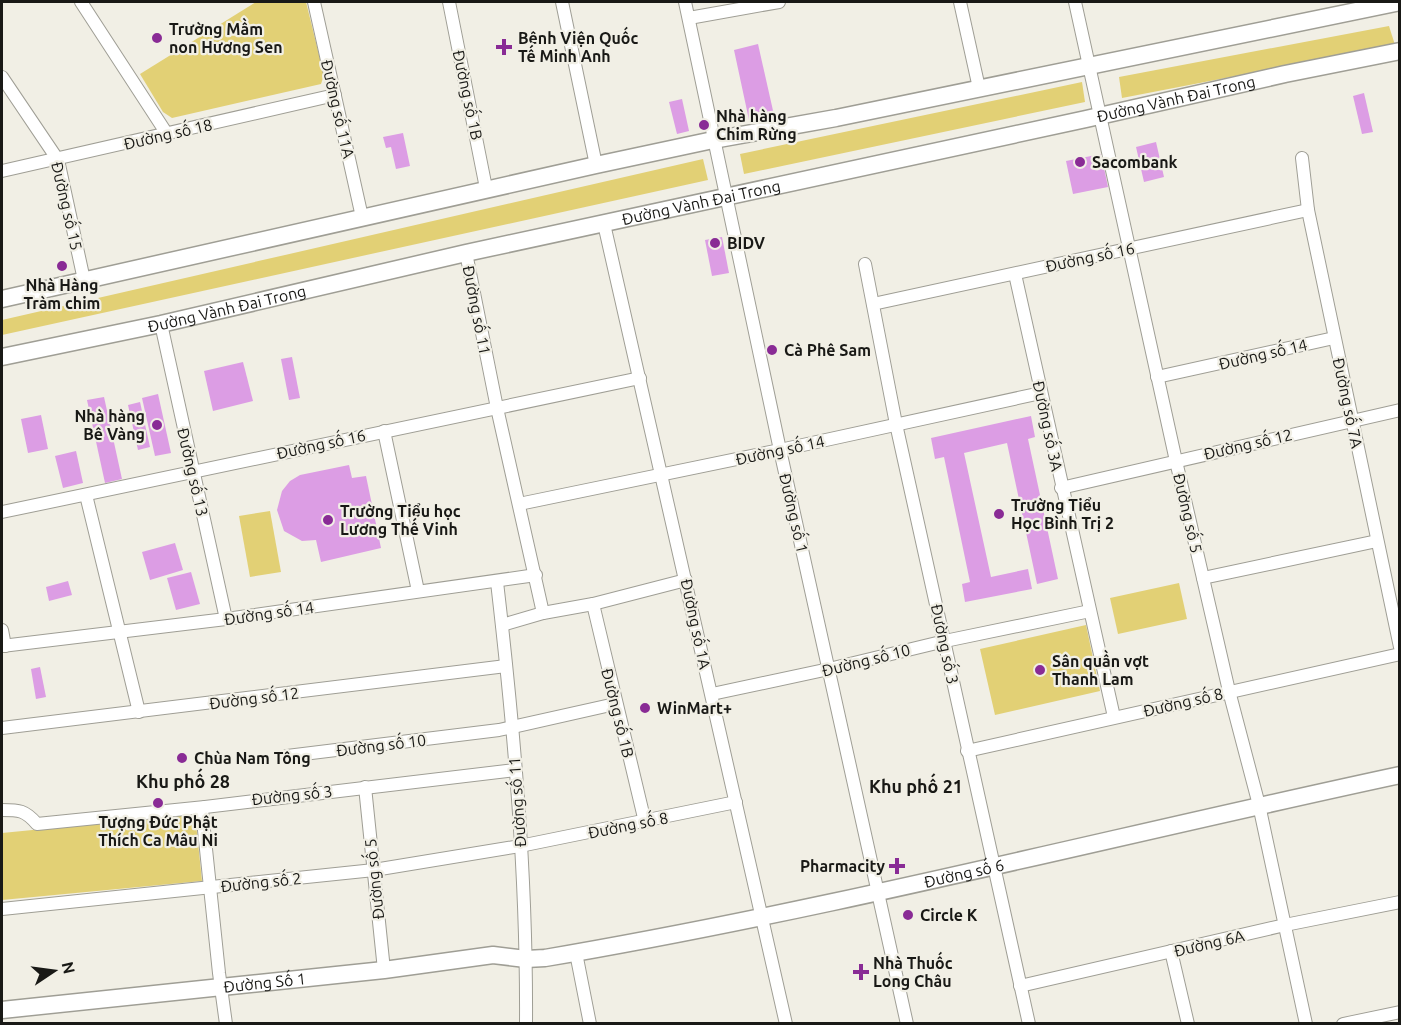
<svg xmlns="http://www.w3.org/2000/svg" width="1401" height="1025" viewBox="0 0 1401 1025" font-family="Ubuntu,sans-serif">
<rect width="100%" height="100%" fill="#f1efe5"/>
<!-- green -->
<g fill="#e2d075">
<path d="M256 2H306L324 75 321 84 172 118 163 112 140 74Z"/>
<path d="M1389 26 1395 45 1122 98 1119 77Z"/>
<path d="M1082 82 1085 102 744 174 740 154Z"/>
<path d="M703 159 708 180 2 335V320Z"/>
<path d="M270 511 281 572 250 577 239 516Z"/>
<path d="M1179 583 1187 619 1118 634 1110 598Z"/>
<path d="M1086 625 1100 691 995 715 980 649Z"/>
<path d="M195 814 202 881 2 900V833Z"/>
</g>
<!-- building -->
<g fill="#dc9de4">
<path d="M758 44 774 115 749 120 734 50Z"/>
<path d="M1364 93 1373 132 1362 134 1353 96Z"/>
<path d="M682 99 689 131 677 134 669 102Z"/>
<path d="M403 133 410 166 396 169 391 147 386 148 383 137Z"/>
<path d="M1156 142 1164 177 1144 182 1136 147Z"/>
<path d="M1101 154 1108 187 1073 194 1066 161Z"/>
<path d="M722 237 729 273 712 276 705 240Z"/>
<path d="M292 357 300 398 289 400 281 359Z"/>
<path d="M243 362 253 401 213 411 204 371Z"/>
<path d="M158 394 171 453 155 456 142 398Z"/>
<path d="M104 397 122 479 105 483 87 400Z"/>
<path d="M140 402 150 447 138 450 128 405Z"/>
<path d="M41 415 48 449 28 453 21 419Z"/>
<path d="M1031 416 1035 437 1028 439 1058 579 1037 584 1007 443 964 453 991 577 1028 569 1032 589 965 602 962 584 970 582 944 457 935 459 931 438Z"/>
<path d="M76 451 83 483 63 488 55 456Z"/>
<path d="M349 465 352 478 366 476 381 548 321 562 316 540 302 541 284 531 277 510 282 491 290 481 300 475Z"/>
<path d="M175 543 183 570 150 580 142 552Z"/>
<path d="M191 572 200 604 176 610 167 578Z"/>
<path d="M68 581 72 595 49 601 46 587Z"/>
<path d="M40 667 46 697 36 699 31 669Z"/>
</g>
<g fill="none" stroke-linecap="round" stroke-linejoin="round">
<defs>
<g id="street">
<path d="M81 2 167 134"/>
<path d="M314 2 362 217"/>
<path d="M449 2 486 188"/>
<path d="M562 2 596 165"/>
<path d="M685 2 780 450 907 1024"/>
<path d="M960 2 979 88"/>
<path d="M1075 2 1176 461 1229 691 1259 805 1306 1024"/>
<path d="M689 18 779 2"/>
<path d="M2 77 58 160 84 280"/>
<path d="M1302 158 1308 210 1400 647"/>
<path d="M2 171 335 95"/>
<path d="M604 224 786 1024"/>
<path d="M466 253 497 408 543 613"/>
<path d="M865 264 896 424 1029 1024"/>
<path d="M1015 274 1114 717"/>
<path d="M873 304 1308 210"/>
<path d="M161 324 226 619"/>
<path d="M1157 377 1334 338"/>
<path d="M384 431 418 591"/>
<path d="M1061 488 1400 410"/>
<path d="M86 495 139 712"/>
<path d="M519 504 780 450 1041 393"/>
<path d="M2 512 640 378"/>
<path d="M1203 578 1377 541"/>
<path d="M497 582C514 728 527 876 526 1024"/>
<path d="M593 604 645 822"/>
<path d="M502 625 543 613 593 604 686 580"/>
<path d="M2 630 5 646"/>
<path d="M2 646 226 619 536 575"/>
<path d="M712 694 829 669 945 641 1090 611"/>
<path d="M2 728 506 666"/>
<path d="M967 751 1400 654"/>
<path d="M287 756 499 730 615 704"/>
<path d="M365 787 384 970"/>
<path d="M205 807 202 811 219 973 226 1024"/>
<path d="M2 810C19 810 25 810 37 824L205 807 515 770"/>
<path d="M2 909 374 870 520 846 736 802"/>
<path d="M1171 951 1188 1024"/>
<path d="M576 953 590 1024"/>
<path d="M1020 986 1285 925 1400 902"/>
<path d="M1343 1024 1400 1012"/>
</g>
<g id="secondary">
<path d="M2 299 596 165 713 140 836 118 1400 2"/>
<path id="s1" d="M2 357 161 324 466 253 1086 119 1285 74 1400 51"/>
<path id="s2" d="M2 1010 384 970 493 955 526 959 545 958C833 909 1115 836 1400 775"/>
</g>
</defs>
<!-- street casing -->
<use href="#street" stroke="#9f9e95" stroke-width="14"/>
<!-- secondary casing -->
<use href="#secondary" stroke="#9f9e95" stroke-width="19"/>
<!-- street -->
<use href="#street" stroke="#fff" stroke-width="12"/>
<!-- secondary -->
<use href="#secondary" stroke="#fff" stroke-width="16"/>
</g>
<!-- markers -->
<g fill="#892b95" stroke="#f1efe5" stroke-width="2">
<circle cx="157" cy="38" r="6"/>
<path d="M501 38h6v6h6v6h-6v6h-6v-6h-6v-6h6z"/>
<circle cx="704" cy="125" r="6"/>
<circle cx="1080" cy="162" r="6"/>
<circle cx="715" cy="243" r="6"/>
<circle cx="62" cy="266" r="6"/>
<circle cx="772" cy="350" r="6"/>
<circle cx="157" cy="425" r="6"/>
<circle cx="999" cy="514" r="6"/>
<circle cx="328" cy="520" r="6"/>
<circle cx="1040" cy="670" r="6"/>
<circle cx="645" cy="708" r="6"/>
<circle cx="182" cy="758" r="6"/>
<circle cx="158" cy="803" r="6"/>
<path d="M894 857h6v6h6v6h-6v6h-6v-6h-6v-6h6z"/>
<circle cx="908" cy="915" r="6"/>
<path d="M858 963h6v6h6v6h-6v6h-6v-6h-6v-6h6z"/>
</g>
<g text-anchor="middle" stroke-width="4.5" stroke-linejoin="round" paint-order="stroke">
<!-- poi labels -->
<g font-size="16" font-weight="bold" fill="#191916" stroke="#f1efe5" text-anchor="start">
<text x="169" y="35">Trường Mầm<tspan x="169" dy="18">non Hương Sen</tspan></text>
<text x="518" y="44">Bệnh Viện Quốc<tspan x="518" dy="18">Tế Minh Anh</tspan></text>
<text x="716" y="122">Nhà hàng<tspan x="716" dy="18">Chim Rừng</tspan></text>
<text x="1092" y="168">Sacombank</text>
<text x="727" y="249">BIDV</text>
<text x="62" y="291" text-anchor="middle">Nhà Hàng<tspan x="62" dy="18">Tràm chim</tspan></text>
<text x="784" y="356">Cà Phê Sam</text>
<text x="145" y="422" text-anchor="end">Nhà hàng<tspan x="145" dy="18">Bê Vàng</tspan></text>
<text x="1011" y="511">Trường Tiểu<tspan x="1011" dy="18">Học Bình Trị 2</tspan></text>
<text x="340" y="517">Trường Tiểu học<tspan x="340" dy="18">Lương Thế Vinh</tspan></text>
<text x="1052" y="667">Sân quần vợt<tspan x="1052" dy="18">Thanh Lam</tspan></text>
<text x="657" y="714">WinMart+</text>
<text x="194" y="764">Chùa Nam Tông</text>
<text x="158" y="828" text-anchor="middle">Tượng Đức Phật<tspan x="158" dy="18">Thích Ca Mâu Ni</tspan></text>
<text x="885" y="872" text-anchor="end">Pharmacity</text>
<text x="920" y="921">Circle K</text>
<text x="873" y="969">Nhà Thuốc<tspan x="873" dy="18">Long Châu</tspan></text>
</g>
<!-- street labels -->
<g font-size="16" fill="#191916" stroke="#f1efe5">
<text transform="translate(468 95) rotate(78)" y="6">Đường số 1B</text>
<text dy="6" stroke="none"><textPath href="#s1" startOffset="1202">Đường Vành Đai Trong</textPath></text>
<text transform="translate(338 109) rotate(77)" y="6">Đường số 11A</text>
<text transform="translate(168 134) rotate(-13)" y="6">Đường số 18</text>
<text dy="6" stroke="none"><textPath href="#s1" startOffset="716">Đường Vành Đai Trong</textPath></text>
<text transform="translate(67 206) rotate(77)" y="6">Đường số 15</text>
<text transform="translate(1090 257) rotate(-12)" y="6">Đường số 16</text>
<text dy="6" stroke="none"><textPath href="#s1" startOffset="230">Đường Vành Đai Trong</textPath></text>
<text transform="translate(477 310) rotate(79)" y="6">Đường số 11</text>
<text transform="translate(1263 354) rotate(-13)" y="6">Đường số 14</text>
<text transform="translate(1348 403) rotate(78)" y="6">Đường số 7A</text>
<text transform="translate(1048 426) rotate(78)" y="6">Đường số 3A</text>
<text transform="translate(321 444) rotate(-12)" y="6">Đường số 16</text>
<text transform="translate(1248 444) rotate(-13)" y="6">Đường số 12</text>
<text transform="translate(780 450) rotate(-12)" y="6">Đường số 14</text>
<text transform="translate(193 472) rotate(77)" y="6">Đường số 13</text>
<text transform="translate(794 513) rotate(77)" y="6">Đường số 1</text>
<text transform="translate(1188 513) rotate(77)" y="6">Đường số 5</text>
<text transform="translate(269 613) rotate(-8)" y="6">Đường số 14</text>
<text transform="translate(696 624) rotate(78)" y="6">Đường số 1A</text>
<text transform="translate(945 644) rotate(78)" y="6">Đường số 3</text>
<text transform="translate(866 660) rotate(-14)" y="6">Đường số 10</text>
<text transform="translate(254 698) rotate(-7)" y="6">Đường số 12</text>
<text transform="translate(1183 702) rotate(-13)" y="6">Đường số 8</text>
<text transform="translate(618 713) rotate(76)" y="6">Đường số 1B</text>
<text transform="translate(381 745) rotate(-7)" y="6">Đường số 10</text>
<text transform="translate(292 795) rotate(-6)" y="6">Đường số 3</text>
<text transform="translate(517 802) rotate(-94)" y="6">Đường số 11</text>
<text transform="translate(628 825) rotate(-11)" y="6">Đường số 8</text>
<text dy="6" stroke="none"><textPath href="#s2" startOffset="974">Đường số 6</textPath></text>
<text transform="translate(374 879) rotate(-96)" y="6">Đường số 5</text>
<text transform="translate(261 882) rotate(-6)" y="6">Đường số 2</text>
<text transform="translate(1209 943) rotate(-13)" y="6">Đường 6A</text>
<text dy="6" stroke="none"><textPath href="#s2" startOffset="264">Đường Số 1</textPath></text>
</g>
<!-- neighbourhood labels -->
<g font-size="18" font-weight="bold" fill="#191916" stroke="#f1efe5">
<text x="183" y="788">Khu phố 28</text>
<text x="916" y="793">Khu phố 21</text>
</g>
</g>
<!-- border -->
<rect width="1401" height="1025" fill="none" stroke="#191916" stroke-width="6"/>
<!-- north arrow -->
<g transform="translate(54 971) rotate(77)" stroke="#f1efe5" stroke-width="4.5" paint-order="stroke">
<path d="M0-4.5L10 22L0 15L-10 22Z" fill="#191916"/>
<text y="-9" font-size="16" font-weight="bold" text-anchor="middle" fill="#191916">N</text>
</g>
</svg>
